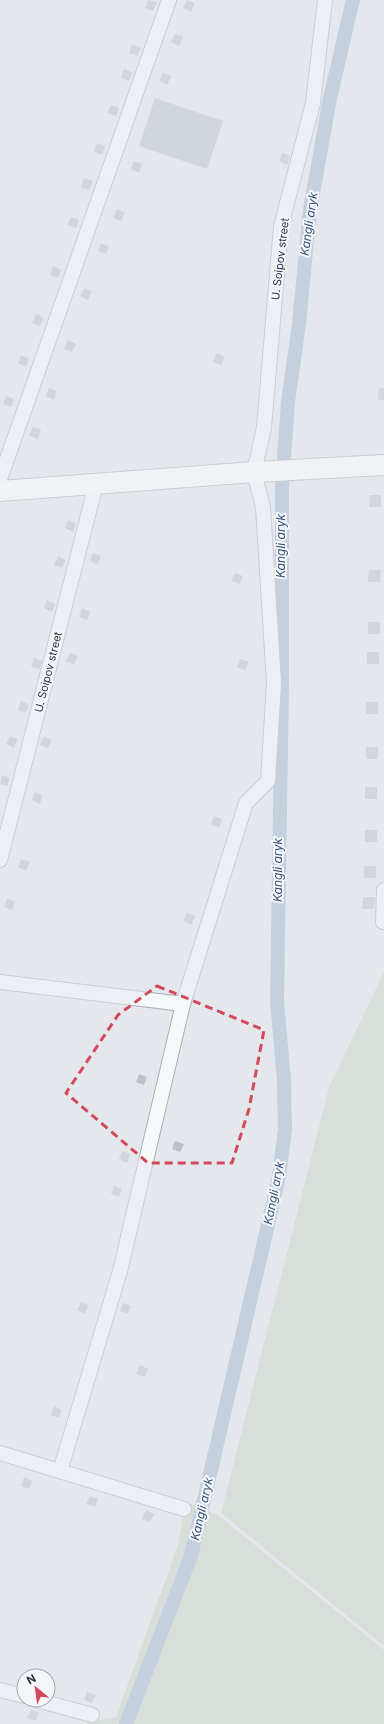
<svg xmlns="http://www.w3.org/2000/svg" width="384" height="1724" viewBox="0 0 384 1724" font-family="Inter,sans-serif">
<rect width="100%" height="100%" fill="#e4e7ec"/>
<!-- green -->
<g fill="#c9d6c5">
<path d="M384 972V1646L221 1513 329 1087Z"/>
<path d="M186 1502 218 1515 384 1650V1724H87L88 1722 116 1717 178 1545Z"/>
</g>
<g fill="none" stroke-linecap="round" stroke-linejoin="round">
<!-- canal -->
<path stroke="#9fb4cc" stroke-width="14" d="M126 1724 191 1556 279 1177 285 1129 284 1081 277 1001 282 684V487L288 402 299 324 310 210 330 98 353 0"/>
</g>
<!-- building -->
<g fill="#bbc0ca">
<path d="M148 0 157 2 153 11 145 8Z"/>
<path d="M187 0 195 3 191 12 183 8Z"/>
<path d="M175 34 183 37 179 46 171 42Z"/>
<path d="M132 45 141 48 137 56 129 53Z"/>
<path d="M124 69 133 73 129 81 121 78Z"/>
<path d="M163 73 171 76 167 85 159 81Z"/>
<path d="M155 98 223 121 207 169 139 146Z"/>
<path d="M111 105 119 108 116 116 107 113Z"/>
<path d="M97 143 105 146 102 155 94 151Z"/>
<path d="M282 153 290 156 287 165 279 161Z"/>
<path d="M134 161 142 164 139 173 131 169Z"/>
<path d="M84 178 93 181 89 190 81 187Z"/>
<path d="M117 209 125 213 121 221 113 218Z"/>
<path d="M71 217 79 220 76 228 67 225Z"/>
<path d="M101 243 109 246 106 254 98 251Z"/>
<path d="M53 266 61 270 58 278 50 275Z"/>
<path d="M84 288 92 291 88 300 80 296Z"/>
<path d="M36 314 44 318 40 326 32 323Z"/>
<path d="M68 340 76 344 72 352 64 349Z"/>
<path d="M217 353 225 357 221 365 213 362Z"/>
<path d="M21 355 29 358 26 367 18 363Z"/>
<path d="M49 388 57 391 54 400 46 396Z"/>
<path d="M379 388H384V400H378Z"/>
<path d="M6 396 14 399 11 407 3 404Z"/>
<path d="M33 427 41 430 38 439 29 435Z"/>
<path d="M370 495H381V507H369Z"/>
<path d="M68 520 76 523 73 532 65 528Z"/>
<path d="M93 553 101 556 98 565 90 561Z"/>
<path d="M58 556 66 560 62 568 54 565Z"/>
<path d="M369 570H381L380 582H368Z"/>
<path d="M235 573 243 576 240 584 231 581Z"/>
<path d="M47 600 55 604 52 612 44 608Z"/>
<path d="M82 608 90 612 87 620 79 617Z"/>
<rect x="368" y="622" width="12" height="12"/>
<rect x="367" y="652" width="12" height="12"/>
<path d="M70 653 78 656 74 665 66 661Z"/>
<path d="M34 658 43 661 39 669 31 666Z"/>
<path d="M240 659 249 662 245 670 237 667Z"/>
<path d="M21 701 29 705 26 713 18 710Z"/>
<rect x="366" y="702" width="12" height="12"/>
<path d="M10 736 18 739 14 748 6 744Z"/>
<path d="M44 736 52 740 48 748 40 745Z"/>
<rect x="366" y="747" width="12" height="12"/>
<path d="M2 775 10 778 7 786 0 784Z"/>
<rect x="365" y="787" width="12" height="12"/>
<path d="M35 792 43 795 40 804 32 800Z"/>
<path d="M214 816 222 819 219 828 211 824Z"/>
<rect x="365" y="830" width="12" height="12"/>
<path d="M21 859 30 862 26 871 18 867Z"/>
<rect x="364" y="866" width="12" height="12"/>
<path d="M363 897H375L374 909H362Z"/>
<path d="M7 898 15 902 12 910 4 907Z"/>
<path d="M187 913 195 916 191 925 183 921Z"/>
<path d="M139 1074 147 1077 144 1085 136 1082Z"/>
<path d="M175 1141 184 1144 180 1152 172 1149Z"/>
<path d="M122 1151 130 1154 127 1163 119 1159Z"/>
<path d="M114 1186 122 1189 119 1197 111 1194Z"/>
<path d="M81 1302 89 1305 85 1314 77 1310Z"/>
<path d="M123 1303 131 1306 128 1314 120 1311Z"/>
<path d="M140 1365 148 1369 145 1377 136 1374Z"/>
<path d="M54 1406 62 1410 59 1418 51 1415Z"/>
<path d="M24 1477 32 1481 29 1489 21 1486Z"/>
<path d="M90 1496 98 1499 95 1507 86 1504Z"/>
<path d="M146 1510 154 1514 150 1522 142 1519Z"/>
<path d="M87 1692 96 1695 92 1703 84 1700Z"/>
<path d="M31 1710 39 1713 36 1721 27 1718Z"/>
</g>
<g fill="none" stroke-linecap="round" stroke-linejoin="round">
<defs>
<g id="street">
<path d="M0 479 169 0"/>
<path d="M0 860 96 484"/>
<path d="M383 922 384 890"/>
<path d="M0 982 183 1004 120 1271 60 1471"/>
<path d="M183 1004 246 803 268 781 274 683 263 507 254 472 264 428 281 226 313 103 325 0"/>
<path d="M0 1453 184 1509"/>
<path d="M0 1690 24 1696"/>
<path d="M37 1700 92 1715"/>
</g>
<path id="secondary" d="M0 491 254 472 384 465"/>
</defs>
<!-- street casing -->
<use href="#street" stroke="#a9aeb7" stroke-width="16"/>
<!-- secondary casing -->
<use href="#secondary" stroke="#a9aeb7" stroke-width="22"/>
<!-- street -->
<use href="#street" stroke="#f7f8fa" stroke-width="14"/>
<!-- secondary -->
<use href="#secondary" stroke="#fff" stroke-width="20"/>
</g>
<!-- marked area -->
<path d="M0 0H384V1724H0ZM157 986 264 1030 249 1109 232 1163H148L66 1093 118 1015Z" fill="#e4e7ec" fill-opacity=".55" fill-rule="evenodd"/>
<path fill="none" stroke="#d1495b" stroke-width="3" stroke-dasharray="8 5" stroke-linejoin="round" d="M157 986 264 1030 249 1109 232 1163H148L66 1093 118 1015Z"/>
<g text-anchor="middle" stroke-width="4" stroke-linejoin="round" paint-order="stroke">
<!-- street labels -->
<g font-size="11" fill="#2b3445" stroke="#f4f6f9">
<text transform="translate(280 259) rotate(-83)" y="4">U. Soipov street</text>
<text transform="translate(48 672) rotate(-76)" y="4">U. Soipov street</text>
</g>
<!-- water labels -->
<g font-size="12" font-style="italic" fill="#34527a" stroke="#f4f6f9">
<text transform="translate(309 224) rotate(-82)" y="4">Kangli aryk</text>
<text transform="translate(281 546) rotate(-90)" y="4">Kangli aryk</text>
<text transform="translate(278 870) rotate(-90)" y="4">Kangli aryk</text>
<text transform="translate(274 1193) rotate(-79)" y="4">Kangli aryk</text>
<text transform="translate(202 1509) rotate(-77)" y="4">Kangli aryk</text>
</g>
</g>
<!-- north arrow -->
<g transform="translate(36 1688) rotate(331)"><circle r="19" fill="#f4f6f9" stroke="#a4a8b1"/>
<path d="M0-3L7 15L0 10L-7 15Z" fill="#d1495b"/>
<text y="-6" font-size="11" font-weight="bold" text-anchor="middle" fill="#2b3445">N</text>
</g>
</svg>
